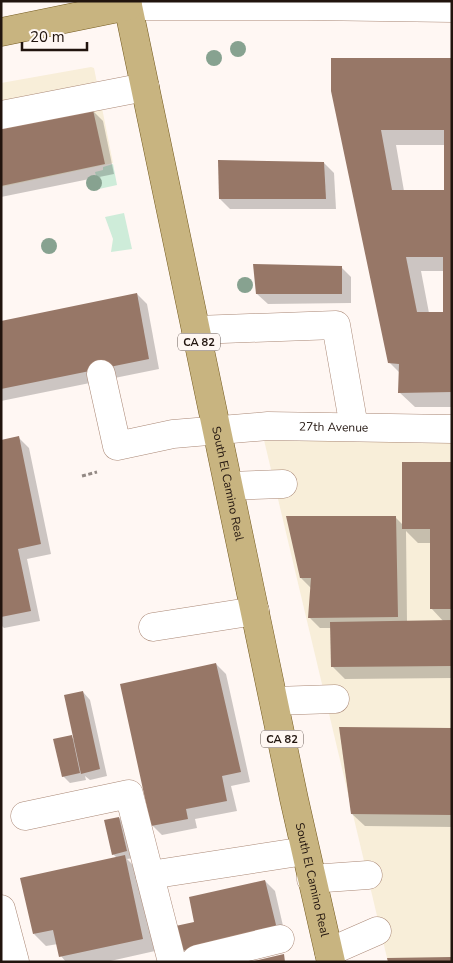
<svg xmlns="http://www.w3.org/2000/svg" width="453" height="963" viewBox="0 0 453 963" font-family="'Nunito Sans',sans-serif">
<rect width="100%" height="100%" fill="#fff7f3"/>
<!-- commercial -->
<g fill="#f8eed9">
<path d="M91 67 94 68 113 163 1 187V83Z"/>
<path d="M264 440 452 442V962H388Z"/>
</g>
<!-- green -->
<g fill="#ceecd9">
<path d="M113 164 117 185 99 189 95 172 103 170V167Z"/>
<path d="M124 213 132 249 111 252 113 239 105 217Z"/>
</g>
<!-- shadow -->
<g fill="#0003" fill-rule="evenodd">
<path d="M452 59V407H415L399 392 400 373 389 362 332 91ZM396 145H445V191H404ZM421 271H445V313H429Z"/>
<path d="M93 111 103 121 114 174 1 197V130Z"/>
<path d="M324 163 334 173 336 209H230L220 199Z"/>
<path d="M341 267 351 277V303L268 304 257 294Z"/>
<path d="M137 294 147 304 159 369 1 401V322Z"/>
<path d="M19 438 29 448 51 554 27 559 40 621 4 628 1 625V441Z"/>
<path d="M452 464V678L345 679 332 666V628H320L310 618 311 588 301 578 395 517 403 525ZM406 531 418 543H431V608L444 622H407Z"/>
<path d="M216 664 226 674 250 782 231 786 237 811 195 819 197 828 162 835 152 825Z"/>
<path d="M83 692 90 700 107 776 90 780 85 776 86 780 70 783 63 776 71 737 76 741Z"/>
<path d="M452 729V827L365 826 352 814Z"/>
<path d="M119 818 126 825 133 858 127 859 137 869 155 951 106 962H66L61 956 58 944 46 946 34 934 117 858 113 854Z"/>
<path d="M265 881 275 891 286 939 188 962 178 951 196 922Z"/>
</g>
<!-- building -->
<g fill="#977767" fill-rule="evenodd">
<path d="M331 58H452V392L398 393 399 364 388 363 331 91ZM381 130H444V190H392ZM406 257H443V312H417Z"/>
<path d="M93 110 105 164 1 186V129Z"/>
<path d="M218 160 324 162 326 199H219Z"/>
<path d="M253 264 342 266V294H256Z"/>
<path d="M137 293 149 359 1 389V321Z"/>
<path d="M19 436 41 544 18 549 31 611 1 617V440Z"/>
<path d="M402 462H452V609H430V529H402Z"/>
<path d="M286 516H396L398 617 308 618 311 578H300Z"/>
<path d="M452 620V666L331 667 330 622Z"/>
<path d="M216 663 241 772 222 776 227 801 186 809 188 819 151 826 120 684Z"/>
<path d="M83 691 100 769 81 774 64 695Z"/>
<path d="M339 727 452 728V815L351 814Z"/>
<path d="M72 735 80 773 62 777 53 739Z"/>
<path d="M119 817 127 851 112 855 104 820Z"/>
<path d="M125 855 143 939 59 957 53 930 33 934 20 878Z"/>
<path d="M265 880 277 929 177 952 171 927 194 922 189 897Z"/>
<path d="M284 954 285 962H254V961Z"/>
<path d="M452 957V962H388L387 958Z"/>
</g>
<g fill="none" stroke-linecap="round" stroke-linejoin="round">
<defs>
<g id="minor">
<path d="M128 6H307L452 8"/>
<path d="M1 115 145 87"/>
<path d="M196 330 336 325 354 427"/>
<path id="s1" d="M101 374 117 446 173 434 268 426 452 429"/>
<path d="M229 486 283 484"/>
<path d="M153 627 255 611"/>
<path d="M274 701 335 699"/>
<path d="M25 816 129 794 172 962"/>
<path d="M150 875 305 851"/>
<path d="M311 879 368 875"/>
<path d="M1 909 15 962"/>
<path d="M329 952 377 931"/>
<path d="M194 962 197 959 280 939"/>
</g>
<g id="major">
<path id="s2" d="M123 1 128 6 294 799 331 962"/>
<path d="M1 32 128 6"/>
</g>
</defs>
<!-- minor casing -->
<use href="#minor" stroke="#aa8876" stroke-width="29"/>
<!-- major casing -->
<use href="#major" stroke="#765c21" stroke-width="29"/>
<!-- path -->
<path stroke="#938984" stroke-width="3" stroke-dasharray="4 2.5" stroke-linecap="butt" d="M82 476 97 472"/>
<!-- minor -->
<use href="#minor" stroke="#fff" stroke-width="28"/>
<!-- major -->
<use href="#major" stroke="#c8b480" stroke-width="28"/>
</g>
<!-- trees -->
<g fill="#87a290">
<circle cx="238" cy="49" r="8"/>
<circle cx="214" cy="58" r="8"/>
<circle cx="94" cy="183" r="8"/>
<circle cx="49" cy="246" r="8"/>
<circle cx="245" cy="285" r="8"/>
</g>
<g text-anchor="middle" stroke-width="4.5" stroke-linejoin="round" paint-order="stroke">
<!-- shield labels -->
<g fill="#fff7f3" stroke="#645853" stroke-width="1">
<rect x="178" y="333.5" width="42" height="17" rx="4"/>
<rect x="261" y="730.5" width="42" height="17" rx="4"/>
</g>
<g font-size="11" font-weight="bold" fill="#21140e">
<text x="199" y="346">CA 82</text>
<text x="282" y="743">CA 82</text>
</g>
<!-- street labels -->
<g font-size="12" fill="#21140e" stroke="#fff7f3">
<text dy="4" stroke="none"><textPath href="#s1" startOffset="292">27th Avenue</textPath></text>
<text dy="4" stroke="none"><textPath href="#s2" startOffset="495">South El Camino Real</textPath></text>
<text dy="4" stroke="none"><textPath href="#s2" startOffset="900">South El Camino Real</textPath></text>
</g>
</g>
<!-- border -->
<rect width="453" height="963" fill="none" stroke="#21140e" stroke-width="5"/>
<!-- scale -->
<path d="M22 42v8h65v-8" fill="none" stroke="#21140e" stroke-width="2.5"/>
<text x="30" y="42" font-size="15" fill="#21140e" stroke="#fff7f3" stroke-width="4" paint-order="stroke">20 m</text>
</svg>
